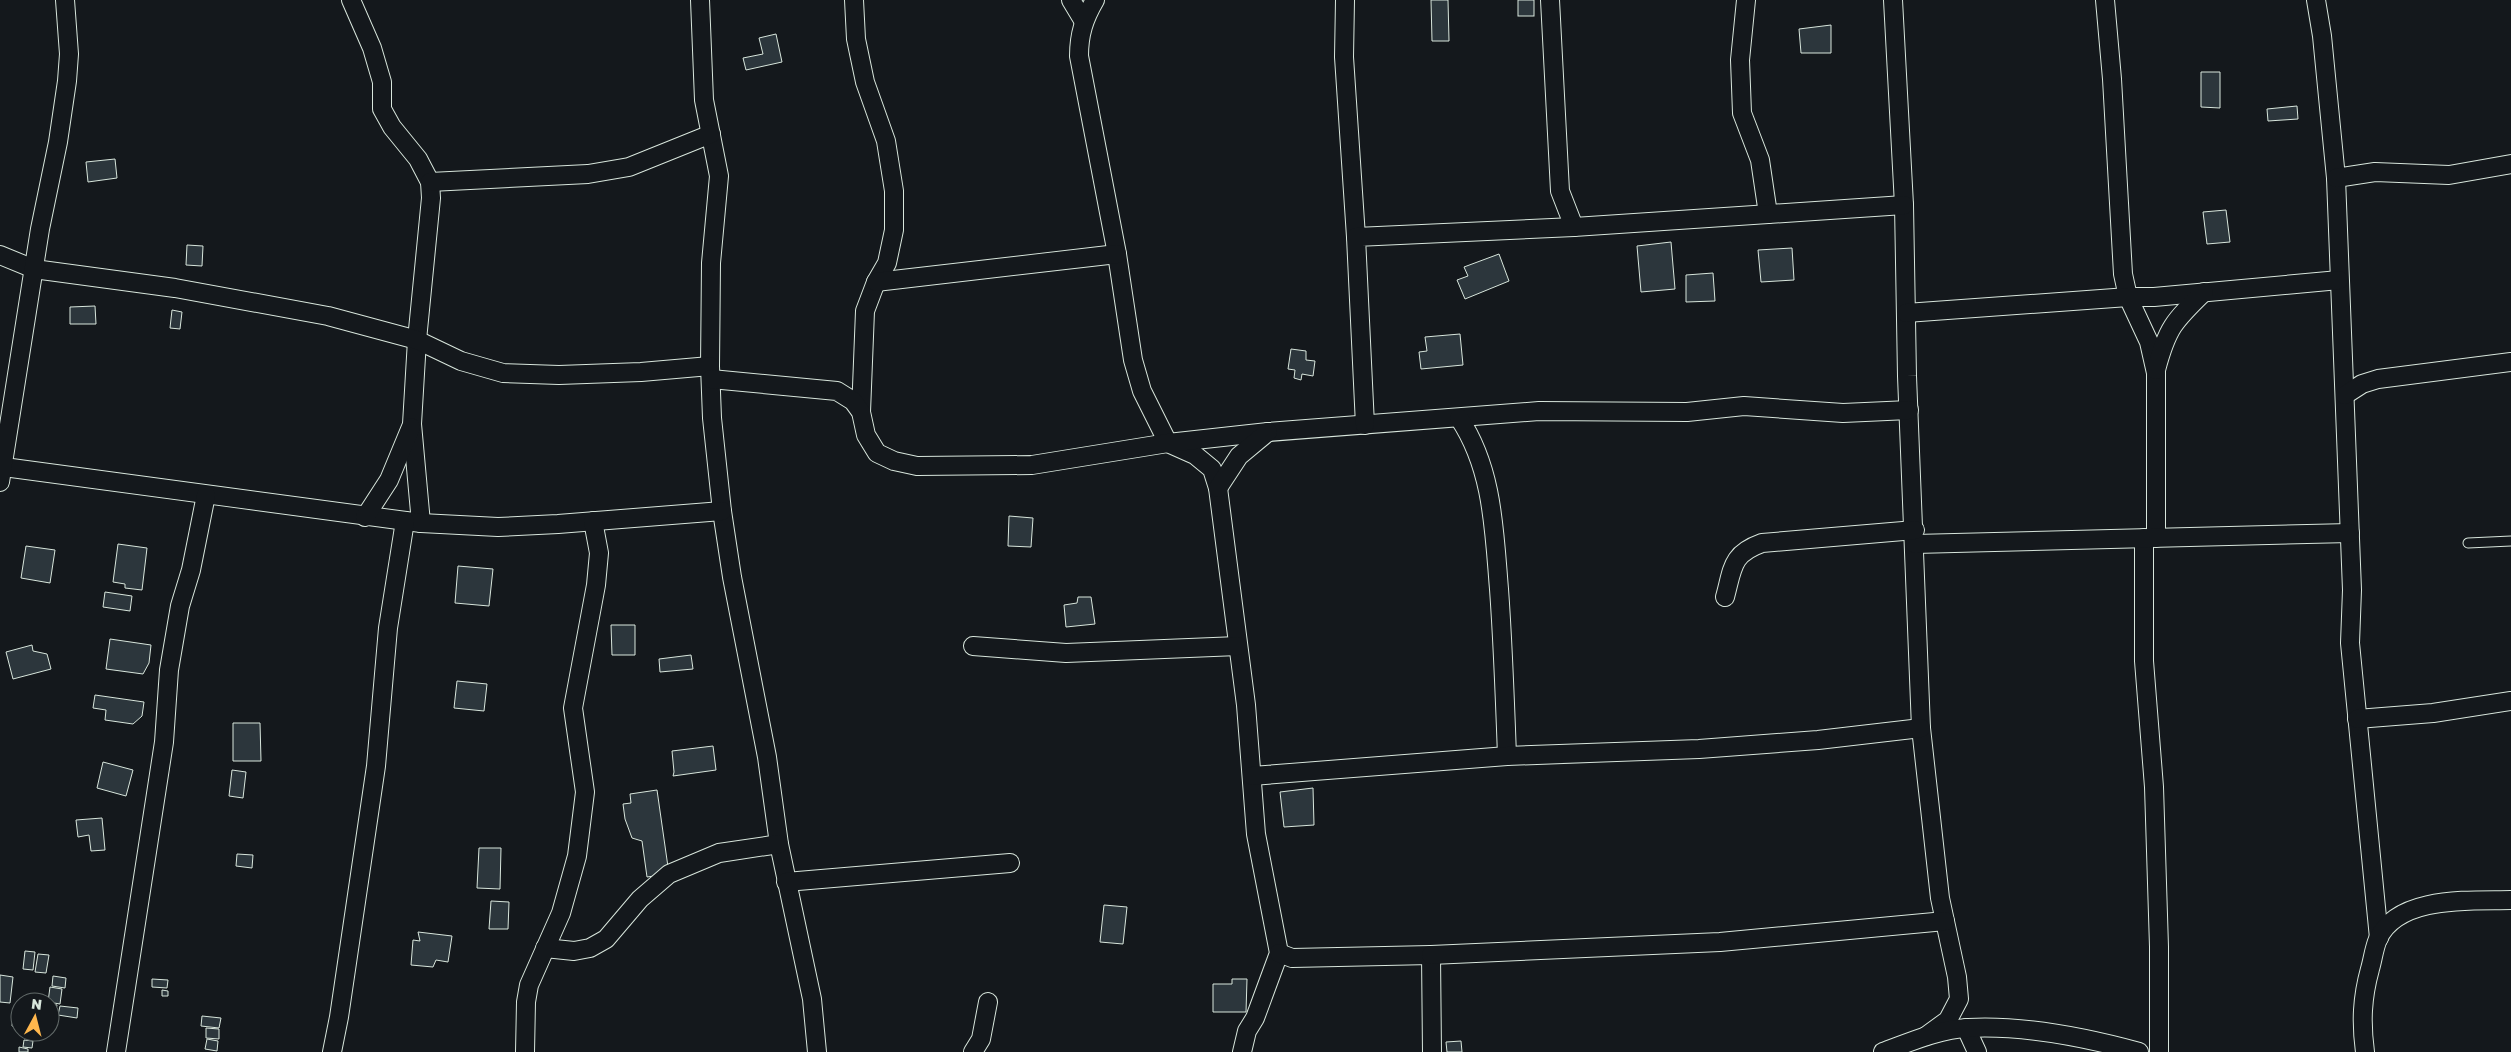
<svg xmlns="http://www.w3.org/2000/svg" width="2511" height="1052" viewBox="0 0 2511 1052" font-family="'Golos Text',sans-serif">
<rect width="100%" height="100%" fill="#14181c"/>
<!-- building -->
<g fill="#2c363c" stroke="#d8e6dc">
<path d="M1431 0H1448L1449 41H1432Z"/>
<rect x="1518" y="0" width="16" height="16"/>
<path d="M1831 25V53H1801L1799 29Z"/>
<path d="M776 34 782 62 746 70 743 58 763 54 759 38Z"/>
<path d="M2201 72H2220V108L2201 107Z"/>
<path d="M2297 106 2298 119 2268 121 2267 109Z"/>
<path d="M115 159 117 178 88 182 86 162Z"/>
<path d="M2226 210 2230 242 2207 244 2203 212Z"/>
<path d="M1671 242 1675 289 1641 292 1637 246Z"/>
<path d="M187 245 203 246 202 266 186 265Z"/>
<path d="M1792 248 1794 280 1761 282 1758 250Z"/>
<path d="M1499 254 1509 281 1465 299 1457 280 1468 276 1464 267Z"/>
<path d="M1713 273 1715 301 1686 302V275Z"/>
<path d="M95 306 96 324H70V307Z"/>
<path d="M172 310 182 312 180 329 170 328Z"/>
<path d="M1460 334 1463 365 1421 369 1419 352 1427 351 1425 337Z"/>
<path d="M1291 349 1306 351V360L1315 361 1313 376 1302 374 1301 380 1294 378 1295 370 1288 369Z"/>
<path d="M1009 516 1033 518 1031 547 1008 546Z"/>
<path d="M118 544 147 548 142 590 125 588V584L113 582Z"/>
<path d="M26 546 55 550 50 583 21 578Z"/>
<path d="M458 566 493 569 489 606 455 603Z"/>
<path d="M105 592 132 596 130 611 103 607Z"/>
<path d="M1078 597H1091L1095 624 1066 627 1064 605 1077 603Z"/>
<path d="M611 625H635V655H612Z"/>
<path d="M110 639 151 645 149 663 143 674 106 669Z"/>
<path d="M32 645 33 651 47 654 51 669 13 679 6 652Z"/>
<path d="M691 655 693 669 660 672 659 659Z"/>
<path d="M457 681 487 684 484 711 454 708Z"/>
<path d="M95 695 144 702 142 716 133 724 105 720 106 710 93 708Z"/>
<path d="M233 723H260L261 761H233Z"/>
<path d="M713 746 716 770 673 776 674 772 672 751Z"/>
<path d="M103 762 133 770 126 796 97 788Z"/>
<path d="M232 770 246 772 243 798 229 796Z"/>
<path d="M1313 788 1314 825 1284 827 1280 792Z"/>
<path d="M657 790 669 874 647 877 642 841 632 838 625 819 623 804 631 803 630 794Z"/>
<path d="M102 818 105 850 91 851 89 835 78 837 76 820Z"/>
<path d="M479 848H501L500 889 477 888Z"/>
<path d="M237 854 253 855 252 868 236 866Z"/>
<path d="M491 901 509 902 508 929H489Z"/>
<path d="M1104 905 1127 907 1123 944 1100 942Z"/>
<path d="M418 932 452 936 448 962 436 960 433 967 411 965 413 940 420 941Z"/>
<path d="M25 951 35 952 33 970 23 969Z"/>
<path d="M38 954 49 955 46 973 35 972Z"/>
<path d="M0 975 13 977 10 1003 0 1002Z"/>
<path d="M53 976 66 978 65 988 52 986Z"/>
<path d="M152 979 168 980 167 988 152 987Z"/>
<path d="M1232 979H1247L1246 1012H1213V984H1232Z"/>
<path d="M50 987 62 989 60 1004 48 1002Z"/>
<path d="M162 990 168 991V996H162Z"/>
<path d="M50 1004 57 1005 55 1014H50Z"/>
<path d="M60 1006 78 1008 77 1018 58 1015Z"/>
<path d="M13 1015 20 1016V1028L12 1026Z"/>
<path d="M202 1016 221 1018 219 1028 201 1026Z"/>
<path d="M206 1028 219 1029V1039L206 1038Z"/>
<path d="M207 1039 218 1041 217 1051 205 1049Z"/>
<path d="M24 1040 33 1041 32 1048 23 1047Z"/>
<path d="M1461 1041 1462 1052H1447L1446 1042Z"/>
<path d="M19 1047 28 1049V1052H19Z"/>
</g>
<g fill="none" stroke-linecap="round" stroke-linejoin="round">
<defs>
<path id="lane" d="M2468 543 2511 541"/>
<g id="street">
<path d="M351 0 372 48 382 82V109L392 127 418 159 430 182 431 198 417 340 412 424 421 523"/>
<path d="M700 0 704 100 719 176 711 263 710 366 712 418 722 511 732 577 767 757 779 844 812 999 817 1052"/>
<path d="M854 0 856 39 865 82 886 141 894 191V230L887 263 876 282 865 311 861 412"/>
<path d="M1071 0 1083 20"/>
<path d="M1095 0C1084 19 1079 34 1079 56L1117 254 1133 360 1142 391 1168 443 1195 455 1212 469 1218 488 1246 705 1256 834 1279 953 1255 1018 1247 1031 1242 1052"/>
<path d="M1345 0 1344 57 1356 237"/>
<path d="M1550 0 1560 191 1574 227"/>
<path d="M1746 0 1740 60 1742 113 1760 160 1768 214"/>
<path d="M1893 0 1904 205 1907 376 1921 728 1940 898 1957 977 1959 999 1948 1020 1926 1036"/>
<path d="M2105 0 2112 79 2123 274 2128 297 2149 342 2156 373V538"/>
<path d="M2316 0 2322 36 2336 178 2352 590 2350 643 2379 938"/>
<path d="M2336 178 2375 172 2449 175 2511 164"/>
<path d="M430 182 588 174 629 167 711 134"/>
<path d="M0 255 34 269 175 288 328 316 417 340 461 361 503 373 559 375 641 372 710 366"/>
<path d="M876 282 1117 254"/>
<path d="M1906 313 2128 297H2154L2339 280"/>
<path d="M2156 370C2167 328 2174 321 2204 292"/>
<path d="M711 379 837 391 853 401 861 412 866 435 877 453 894 461 917 466 1032 465 1168 443 1268 432 1539 411 1687 412 1744 406 1843 413 1909 410"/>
<path d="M2345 395 2362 384 2378 379 2511 362"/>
<path d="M1459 418C1493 469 1494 529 1499 589 1503 644 1505 700 1507 756"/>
<path d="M1365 425 1356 237 1574 227 1904 205"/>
<path d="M4 467 421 523 498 527 558 524 722 511"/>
<path d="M0 482 40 229 58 142 67 81 69 54 65 0"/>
<path d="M1218 488 1239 456 1268 432"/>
<path d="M365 517 389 480 411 427"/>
<path d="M2144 538V661L2154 787 2159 947V1052"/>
<path d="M1915 544 2350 533"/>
<path d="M1725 597C1733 568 1731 554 1762 543L1915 530"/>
<path d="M973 646 1066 653 1238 646"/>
<path d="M2357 719 2433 713 2511 701"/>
<path d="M1252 776 1507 756 1699 749 1818 740 1921 728"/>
<path d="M786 882 1010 863"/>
<path d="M545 948 574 951 590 948 606 939 640 899 669 874 719 853 779 844"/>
<path d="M1279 953 1292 958 1431 955 1432 1052"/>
<path d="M1431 955 1720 942 1945 921"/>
<path d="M1966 1028 1977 1052"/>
<path d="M116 1052 164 742 169 670 180 606 191 570 206 495"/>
<path d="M332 1052 339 1017 376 766 388 628 405 521"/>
<path d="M525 1052 526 1002 529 985 561 913 577 856 585 792 573 708 596 585 599 553 593 521"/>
<path d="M973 1052 981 1039 988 1002"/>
<path d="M1883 1052C1910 1042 1939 1029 1968 1028 2024 1025 2084 1037 2139 1052"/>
<path d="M2365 1052C2361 1022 2362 998 2370 969 2373 959 2374 948 2378 939 2398 895 2471 901 2511 900"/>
</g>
</defs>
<!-- lane casing -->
<use href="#lane" stroke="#d8e6dc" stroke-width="11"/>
<!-- street casing -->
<use href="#street" stroke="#d8e6dc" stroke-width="20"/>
<!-- lane -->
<use href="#lane" stroke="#14181c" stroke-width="9"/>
<!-- street -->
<use href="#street" stroke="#14181c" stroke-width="18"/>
</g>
<!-- north arrow -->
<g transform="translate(35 1017) rotate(7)"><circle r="24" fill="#14181c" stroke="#626a69"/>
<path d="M0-4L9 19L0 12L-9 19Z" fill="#ffb74d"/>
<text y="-8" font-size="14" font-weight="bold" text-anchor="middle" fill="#d8e6dc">N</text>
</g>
</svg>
